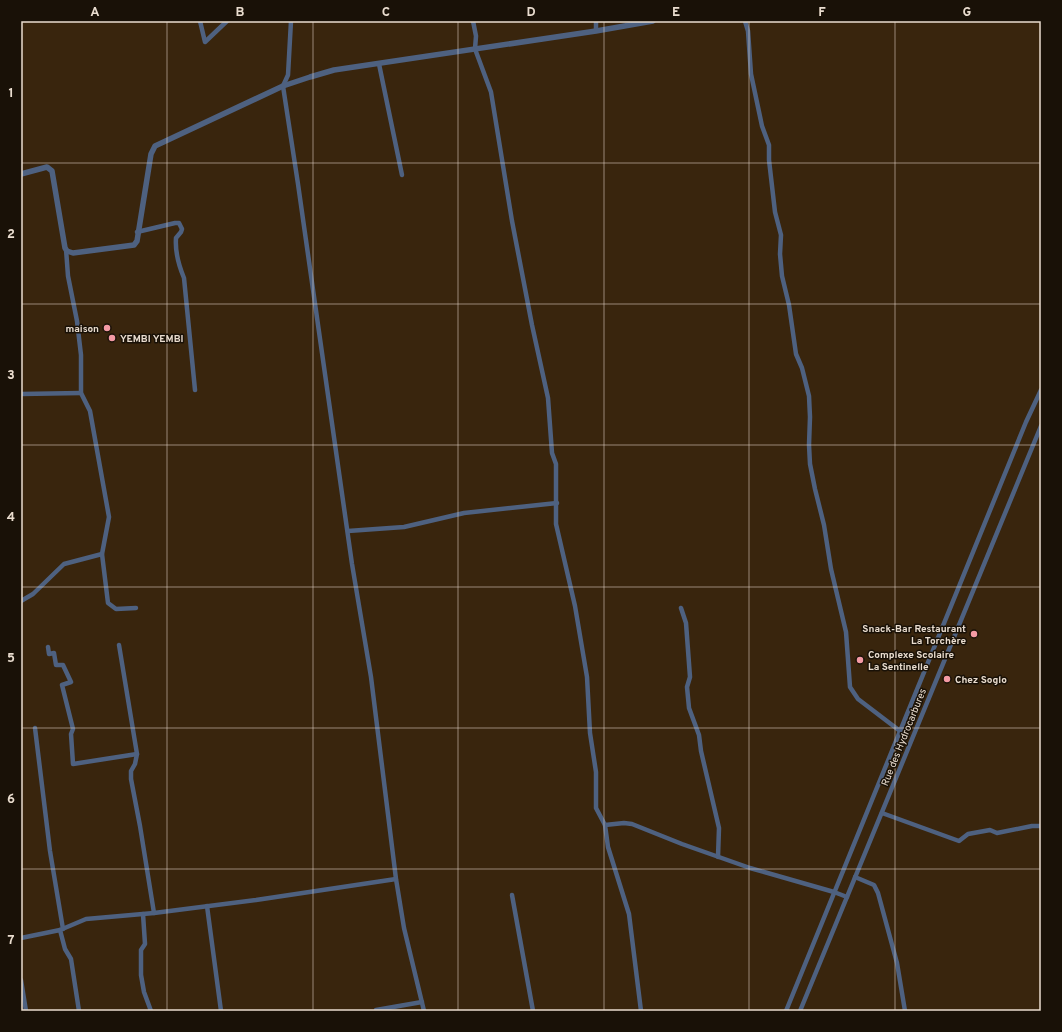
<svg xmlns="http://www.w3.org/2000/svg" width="1062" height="1032" viewBox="0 0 1062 1032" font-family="Overpass,sans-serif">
<rect width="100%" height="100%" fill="#39250d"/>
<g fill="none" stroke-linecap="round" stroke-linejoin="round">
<!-- minor -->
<g stroke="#4e6180" stroke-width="4.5">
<path d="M200 21 205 42 227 21"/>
<path d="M291 21 288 75 283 86 298 184 352 564 371 677 396 879 404 928 424 1011"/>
<path d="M473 21 476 36 475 49 491 92 512 221 532 325 548 398 552 453 556 464V524L575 606 587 677 590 733 596 772V808L605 825 624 823 632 824 682 844 750 868 834 892 847 897"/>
<path d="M596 21V31"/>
<path d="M745 21 748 31 751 74 762 126 769 145V160L775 212 781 235 780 254 782 276 789 305 796 354 802 368 809 396 810 417 809 445 810 464 815 489 824 525 831 569 846 632 850 687 858 699 900 731"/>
<path d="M379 64 402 175"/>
<path d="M137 232 175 223H179L182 229 181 232 176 238C175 251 179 266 184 278L195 390"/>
<path d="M66 249 68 276 77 321 81 355V393L90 411 109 517 102 554 108 603 116 609 136 608"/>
<path d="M21 394 81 393"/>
<path d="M348 531 404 527 464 513 557 503"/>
<path d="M21 601 33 594 64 564 102 554"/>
<path d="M681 608 686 623 690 677 687 687 689 708 699 735 701 751 719 828 718 857"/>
<path d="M119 645 137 754 135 764 131 771V779L140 826 154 913"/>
<path d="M48 647 49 654 54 653 56 665H63L71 682 62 685 73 729 71 734 73 764 137 754"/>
<path d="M35 728 50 851 63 929"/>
<path d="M882 813 959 841 968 834 990 830 997 833 1032 826H1041"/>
<path d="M605 825 608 847 629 914 641 1011"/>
<path d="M855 877 874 885 878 893 897 963 905 1011"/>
<path d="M512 895 533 1011"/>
<path d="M207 906 221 1011"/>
<path d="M143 914 145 944 141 950V975L144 992 151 1011"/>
<path d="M60 930 65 949 71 959 79 1011"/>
<path d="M21 938 60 930 86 919 154 913 256 900 396 879"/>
<path d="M21 980 26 1011"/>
<path d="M376 1010 422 1002"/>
<path d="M786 1011 1026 422 1041 390"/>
<path d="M800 1011 1041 426"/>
</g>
<!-- tertiary -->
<path stroke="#4e6180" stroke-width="5.5" d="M21 174 47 167 52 171 65 248 67 251 73 253 134 245 137 241 151 154 155 146 283 86 310 77 334 70 596 31 653 21"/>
</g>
<!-- grid -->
<path fill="none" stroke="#eaddcf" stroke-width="1" stroke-opacity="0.55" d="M167 21V1011M313 21V1011M458 21V1011M604 21V1011M749 21V1011M895 21V1011M21 163H1041M21 304H1041M21 445H1041M21 587H1041M21 728H1041M21 869H1041"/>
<!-- markers -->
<g fill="#f49aa4" stroke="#191107" stroke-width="1.5">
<circle cx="107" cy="328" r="4"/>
<circle cx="112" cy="338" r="4"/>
<circle cx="974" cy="634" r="4"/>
<circle cx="860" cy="660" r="4"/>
<circle cx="947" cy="679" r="4"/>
</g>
<g text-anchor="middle" stroke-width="3" stroke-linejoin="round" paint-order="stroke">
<!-- poi labels -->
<g font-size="10" font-weight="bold" fill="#eaddcf" stroke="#191107" text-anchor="start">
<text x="99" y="332" text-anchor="end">maison</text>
<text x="120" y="342">YEMBI YEMBI</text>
<text x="966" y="632" text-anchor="end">Snack-Bar Restaurant<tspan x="966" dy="12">La Torchère</tspan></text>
<text x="868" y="658">Complexe Scolaire<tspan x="868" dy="12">La Sentinelle</tspan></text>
<text x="955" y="683">Chez Soglo</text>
</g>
<!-- street labels -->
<g font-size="10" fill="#eaddcf" stroke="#191107">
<text transform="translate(903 737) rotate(-68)" y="4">Rue des Hydrocarbures</text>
</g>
</g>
<!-- border -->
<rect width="1062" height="1032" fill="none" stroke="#191107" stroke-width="44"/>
<rect x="22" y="22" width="1018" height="988" fill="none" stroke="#eaddcf" stroke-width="1.5"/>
<g font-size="13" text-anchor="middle" font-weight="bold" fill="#eaddcf">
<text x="95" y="16">A</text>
<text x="240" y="16">B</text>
<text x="386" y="16">C</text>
<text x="531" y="16">D</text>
<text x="676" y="16">E</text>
<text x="822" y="16">F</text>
<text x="967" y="16">G</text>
<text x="11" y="97">1</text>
<text x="11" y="238">2</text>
<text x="11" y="379">3</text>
<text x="11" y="521">4</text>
<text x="11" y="662">5</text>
<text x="11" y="803">6</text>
<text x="11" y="944">7</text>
</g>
</svg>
